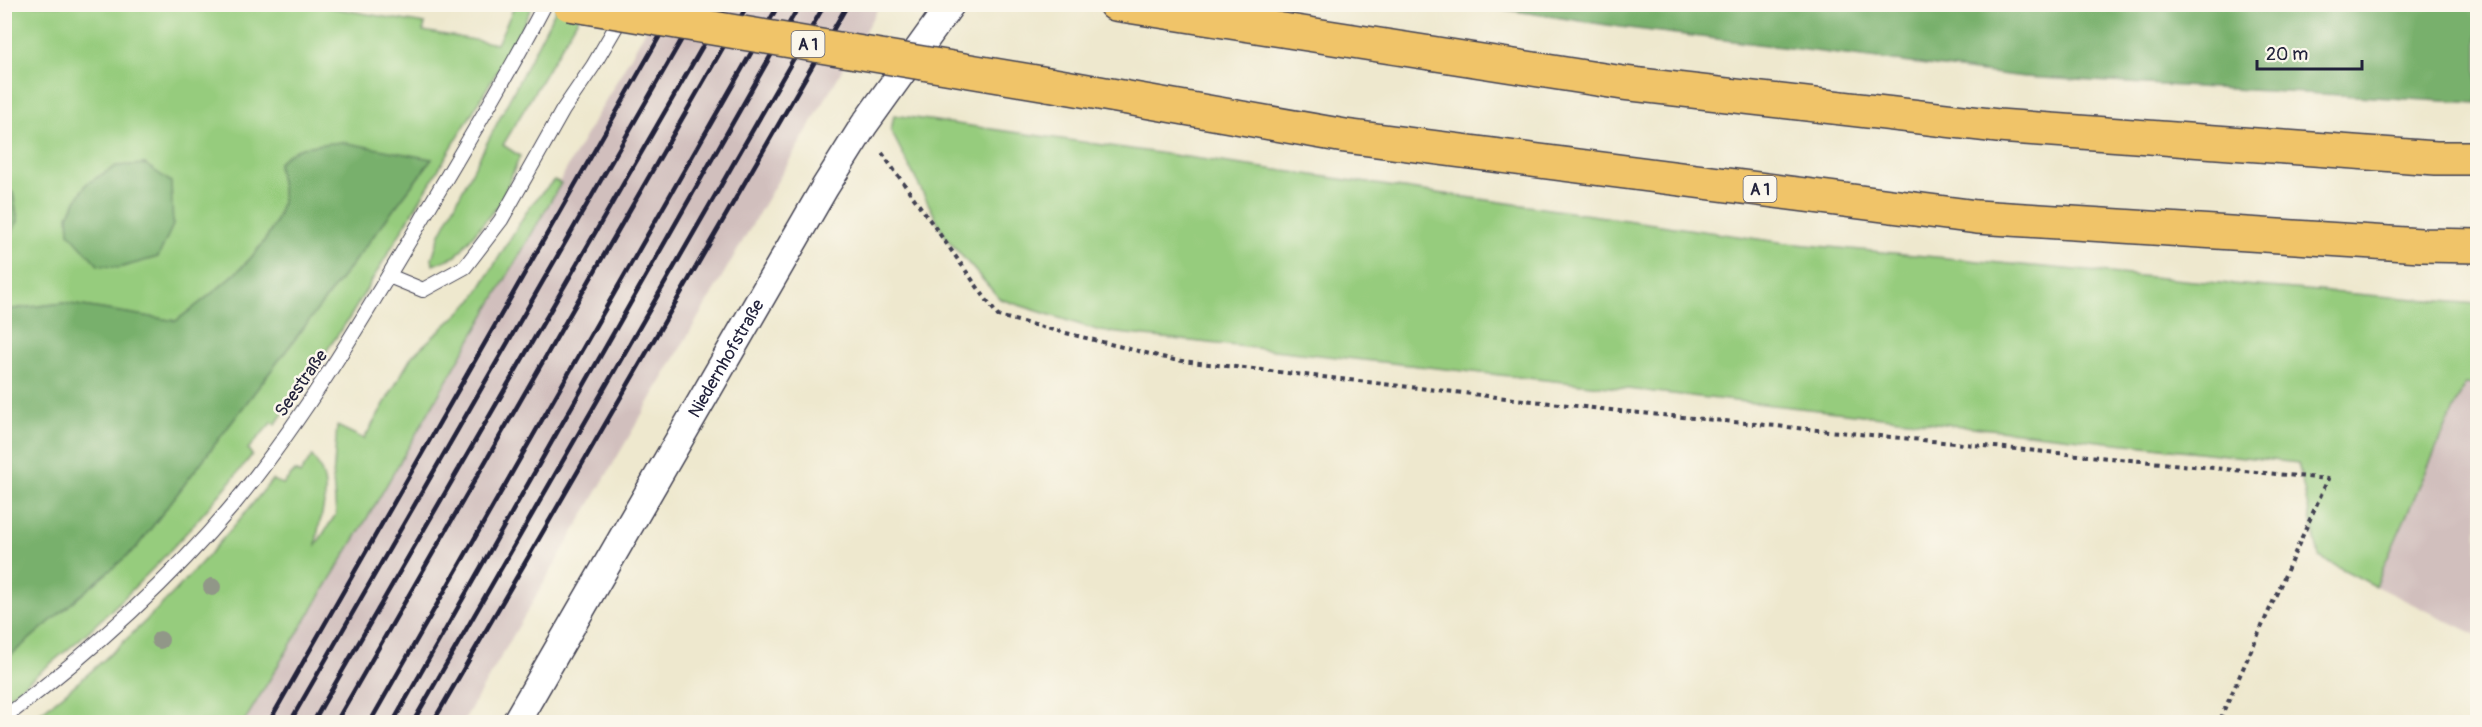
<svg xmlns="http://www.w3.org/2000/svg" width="2482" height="727" viewBox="0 0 2482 727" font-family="Pangolin,sans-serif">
<rect width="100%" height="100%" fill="#fbf7ec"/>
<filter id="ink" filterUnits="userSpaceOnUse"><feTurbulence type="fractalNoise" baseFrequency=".0167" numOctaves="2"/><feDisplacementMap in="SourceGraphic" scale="12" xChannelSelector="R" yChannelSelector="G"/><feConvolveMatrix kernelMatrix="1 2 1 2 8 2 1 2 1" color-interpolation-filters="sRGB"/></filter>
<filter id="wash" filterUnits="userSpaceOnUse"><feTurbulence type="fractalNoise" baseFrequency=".008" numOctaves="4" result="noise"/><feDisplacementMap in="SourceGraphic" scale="24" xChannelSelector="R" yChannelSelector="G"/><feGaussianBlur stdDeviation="1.35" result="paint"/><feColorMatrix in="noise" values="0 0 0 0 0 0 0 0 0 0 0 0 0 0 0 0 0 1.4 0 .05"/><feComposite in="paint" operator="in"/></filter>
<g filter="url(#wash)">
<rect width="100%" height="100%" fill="#eee8ce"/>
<!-- industrial -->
<g fill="#d1bfbd">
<path d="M660 5H880L463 722H244L375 505Z"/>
<path d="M2477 356V635L2375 586Z"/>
</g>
<!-- green -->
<g fill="#96cc7d" stroke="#5c775c" stroke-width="1.5">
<path d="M5 5H316L425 24 423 31 497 44 515 5H533L510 50 350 317 275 425 272 422 248 449 252 455C203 517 149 576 90 630 63 655 33 677 5 700V660L136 548 432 159 278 164C279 175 284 190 282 201 273 251 214 292 176 321L64 303 5 310 4 245 18 221 13 193 5 187Z"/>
<path d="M558 5H586L503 145 520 156 500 203 456 256 433 265 432 258 440 234Z"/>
<path d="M894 115 1786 243 2194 281 2477 304V385L2465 384 2375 586 2319 557 2298 463 1100 331 1000 299 946 238 891 131Z"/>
<path d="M554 180 561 183 375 505 244 722H28C120 654 200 570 272 480L283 484 295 471 300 474 312 456C338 488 318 514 316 545L336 514 333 479 337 426 364 439 412 356 473 300 530 206Z"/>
</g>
<!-- forest -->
<g fill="#78b06c" stroke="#4d6954" stroke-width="1.5">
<path d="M1476 5H2477V103L2024 77 1620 27Z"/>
<path d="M342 142 432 159 136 548 5 660V310L64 303 176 321C214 292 274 251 282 201 284 190 279 175 278 164 292 144 320 145 342 142Z"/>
<path d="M145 164 171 182 173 225 158 257 119 268 98 265 69 233 68 215 86 184 116 166Z"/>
<path d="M5 187 13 193 18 221 5 245Z"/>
</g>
</g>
<g filter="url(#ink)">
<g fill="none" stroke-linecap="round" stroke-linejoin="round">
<defs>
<g id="service">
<path d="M389 276 423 290 465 267 501 220 563 110 593 66 624 13"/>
<path d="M4 718C87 655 166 585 233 505 306 416 363 319 421 221 463 149 507 78 545 4"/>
</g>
<g id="minor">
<path id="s1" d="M516 722 825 187 864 125 951 4"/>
</g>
<g id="motorway">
<path d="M1115 4 1623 83 1998 126 2436 158H2478"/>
<path d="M1048 84 1345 136 1977 217 2421 245 2478 246"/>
</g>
</defs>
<!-- service casing -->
<use href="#service" stroke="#414051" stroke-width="16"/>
<!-- minor casing -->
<use href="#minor" stroke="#414051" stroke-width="30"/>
<!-- motorway casing -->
<use href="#motorway" stroke="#414051" stroke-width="36"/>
<!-- path -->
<path stroke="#414051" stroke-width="4" stroke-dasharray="4.5 4.5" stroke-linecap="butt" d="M882 153 998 316 1174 360 1620 411 2328 479 2219 722"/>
<!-- service -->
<use href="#service" stroke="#fff" stroke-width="14"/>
<!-- minor -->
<use href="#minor" stroke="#fff" stroke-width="27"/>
<!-- motorway -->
<use href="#motorway" stroke="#f0c469" stroke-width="33"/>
<!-- rail -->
<g stroke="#22223b" stroke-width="4.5">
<path d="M269 722 678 4"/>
<path d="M290 722 702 4"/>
<path d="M313 722 727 4"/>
<path d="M336 722 748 4"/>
<path d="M370 722 779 4"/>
<path d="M393 722 800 4"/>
<path d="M413 722 825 4"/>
<path d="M433 722 848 4"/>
</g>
<defs>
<path id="motorway-bridge" d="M569 4 1048 84"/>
</defs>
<!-- motorway-bridge casing -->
<use href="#motorway-bridge" stroke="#414051" stroke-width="36" stroke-linecap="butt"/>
<!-- motorway-bridge -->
<use href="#motorway-bridge" stroke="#f0c469" stroke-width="33"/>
</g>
<!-- trees -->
<g fill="#919788">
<circle cx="212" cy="587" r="9"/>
<circle cx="160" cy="640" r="9"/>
</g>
</g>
<g text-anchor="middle" stroke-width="5" stroke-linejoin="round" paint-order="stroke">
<!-- shield labels -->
<g fill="#fbf7ec" stroke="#636270" stroke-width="1.5">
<rect x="791.5" y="31" width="33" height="26" rx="4.5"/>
<rect x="1743.5" y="176" width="33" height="26" rx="4.5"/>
</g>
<g font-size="16" font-weight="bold" fill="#22223b">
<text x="808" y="50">A 1</text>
<text x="1760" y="195">A 1</text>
</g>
<!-- street labels -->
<g font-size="18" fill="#22223b" stroke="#fbf7ec">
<text dy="6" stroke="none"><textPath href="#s1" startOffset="420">Niedernhofstraße</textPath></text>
<text transform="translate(301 383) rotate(-55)" y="6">Seestraße</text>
</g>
</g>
<!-- margin -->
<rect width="2482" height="727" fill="none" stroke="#fbf7ec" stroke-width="24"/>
<!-- scale -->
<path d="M2257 60v9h105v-9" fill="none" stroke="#22223b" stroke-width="3"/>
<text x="2266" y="60" font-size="18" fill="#22223b" stroke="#fbf7ec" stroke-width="4.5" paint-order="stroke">20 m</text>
</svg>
